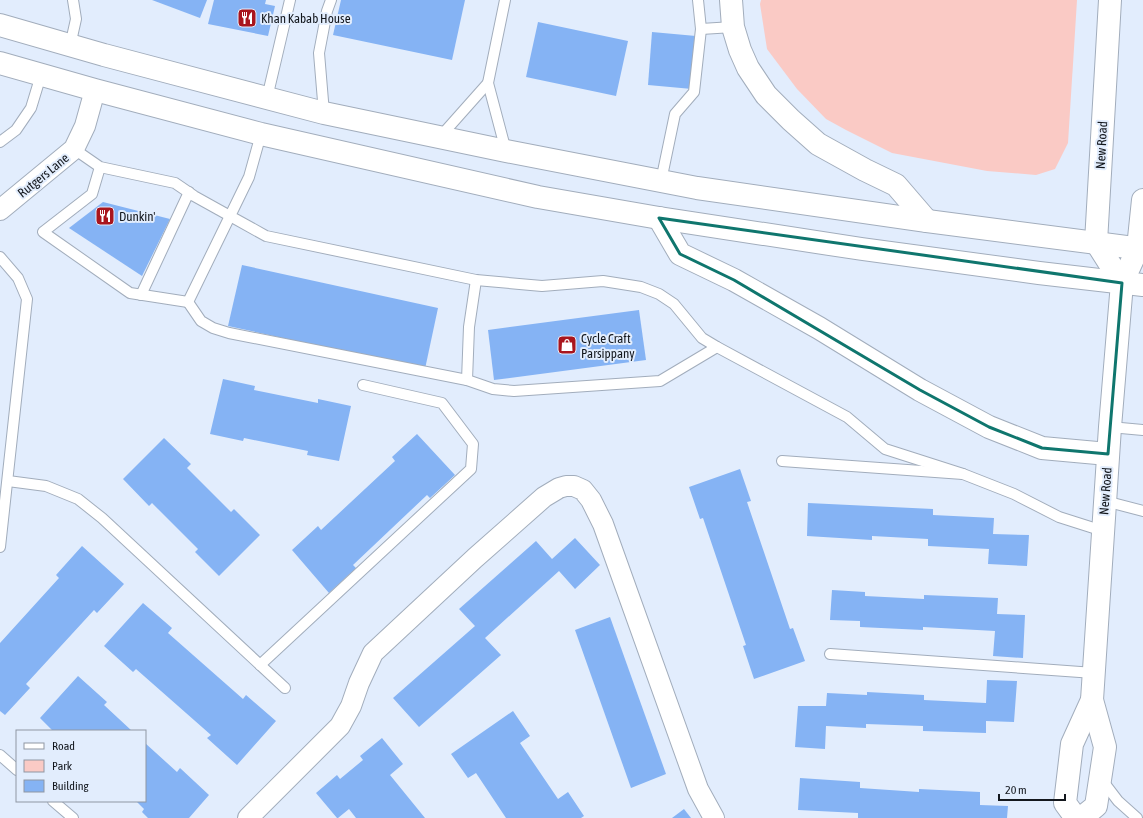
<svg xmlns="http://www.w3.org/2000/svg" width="1143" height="818" viewBox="0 0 1143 818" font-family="'Asap Condensed',sans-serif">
<rect width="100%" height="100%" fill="#e2edfd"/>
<!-- green -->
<path fill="#facac5" d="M761 0H1077L1068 143 1055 169 1036 175 987 171 892 153 846 130 826 119 797 89 767 49 760 4Z"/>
<!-- building -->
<g fill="#85b3f4">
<path d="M152 0H207L200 18Z"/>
<path d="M214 0H266L265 4 275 6 268 36 208 24Z"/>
<path d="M341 0H465L452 60 333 35Z"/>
<path d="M538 22 628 41 616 96 526 77Z"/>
<path d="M652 32 696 36 692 89 648 85Z"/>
<path d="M103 202 170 219 142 276 69 228Z"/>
<path d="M242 265 438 308 425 369 228 326Z"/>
<path d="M639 310 646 360 494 380 488 330Z"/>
<path d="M223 379 255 386 254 390 318 403V399L351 406 339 461 307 455 308 451 244 438 243 441 210 434Z"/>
<path d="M417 434 455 475 430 498 427 495 353 565 356 568 329 593 292 550 318 526 321 530 395 461 392 457Z"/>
<path d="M164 438 191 464 187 468 231 512 234 509 260 535 219 576 195 552 198 549 152 503 149 506 123 479Z"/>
<path d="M740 469 751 501 747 502 790 629 793 628 805 661 754 679 743 646 746 645 703 518 700 519 689 487Z"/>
<path d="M808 503 933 509V515L994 518 993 534 1029 535 1027 566 988 564 989 549 928 546V539L872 536V540L807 536Z"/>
<path d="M575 538 600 565 575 589 559 571 485 638 501 655 419 727 393 698 475 626 459 609 536 541 552 559Z"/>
<path d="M82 546 124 584 97 613 94 610 26 684 30 688 5 715 0 711V643L59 578 56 575Z"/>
<path d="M832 590 865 592V596L924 599V595L998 598 997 614 1025 615 1023 658 993 656 995 631 923 627V630L860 627V621L830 620Z"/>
<path d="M143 603 172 628 168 633 243 699 246 695 276 721 237 765 207 738 211 735 136 669 133 672 104 646Z"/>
<path d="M610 617 666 774 631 788 575 630Z"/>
<path d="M78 676 107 702 104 705 132 731H53L40 718Z"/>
<path d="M987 680 1017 681 1014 722 986 721V733L923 731V726L866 724V728L826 726 825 749 795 747 798 706H826L827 693 867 695V692L924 695V700L986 703Z"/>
<path d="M513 711 530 736 520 743 558 799 568 792 584 816 581 818H506L476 773 468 778 451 754Z"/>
<path d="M382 738 403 764 390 775 425 818H356L349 809 338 818H337L316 793 337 775 340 779 363 760 360 756Z"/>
<path d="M145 743 177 772 180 768 209 795 189 818H148L142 812 144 809 136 801H145Z"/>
<path d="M800 778 860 782V788L919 792V789L980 792V805L1008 806 1007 818H858V813L798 810Z"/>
<path d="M684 809 691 818H672Z"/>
</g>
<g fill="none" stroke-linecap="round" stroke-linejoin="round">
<defs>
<g id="lane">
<path d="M505 0 488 83 506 151"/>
<path d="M701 29 733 27"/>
<path d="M70 46 76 19 73 0"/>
<path d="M267 98 290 0"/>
<path d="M324 113 319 53 327 11 331 0"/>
<path d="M261 134 249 177 230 216 266 236 476 280 542 286 603 281 641 287 659 294 674 304 702 338 717 347 847 417 885 449 963 474"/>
<path d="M440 137 488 83"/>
<path d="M0 142 16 130 31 108 41 75"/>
<path d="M74 149 100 167 175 183 194 196 230 216 188 302 130 293 43 232 92 194 100 167"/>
<path d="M661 181 675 114 694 92 701 29 698 0"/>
<path d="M0 257 18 278 27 299 0 547"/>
<path d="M476 280 469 327 467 380 493 389 514 391 660 381 717 347"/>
<path d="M141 295 189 192"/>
<path d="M188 302 201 321 213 328 229 333 467 380"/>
<path d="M1110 427 1143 430"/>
<path d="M782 461 963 474 1014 494 1059 517 1103 531"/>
<path d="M8 481 46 486 78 499 102 518 285 688"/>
<path d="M1105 501 1143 511"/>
<path d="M830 654 1094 673"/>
<path d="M260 665 471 469 473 444 442 403 363 385"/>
<path d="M0 755 17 770"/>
<path d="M1102 780 1118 801 1137 818"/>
<path d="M53 801 73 818"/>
</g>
<g id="street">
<path d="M0 210 74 149 85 126 95 90"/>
<path d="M248 818 340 726 351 706 359 683 373 653 475 558 544 497 559 488 566 486H574L583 490 591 500 603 524 698 789 714 818"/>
</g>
<g id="secondary">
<path d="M1110 0 1096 242 1122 283"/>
<path d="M1076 818 1065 803 1072 744 1092 700 1110 427 1122 283 1138 248 1143 200"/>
<path d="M1081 818 1096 806 1105 747 1092 700"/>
</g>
<g id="highway">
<path d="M731 0 733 27 740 50 748 68 766 95 791 120 818 144 865 170 896 185 927 221"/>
<path d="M0 25 104 55 324 113 506 151 697 188 927 221 1143 249"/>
<path d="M0 63 95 90 261 134 538 197 659 218 862 249 1039 273 1143 285"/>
<path d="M659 218 680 254 734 280 819 328 920 390 989 427 1042 448 1108 454"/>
</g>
</defs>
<!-- lane casing -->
<use href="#lane" stroke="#a2adbc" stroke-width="12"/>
<!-- street casing -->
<use href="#street" stroke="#a2adbc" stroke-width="22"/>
<!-- secondary casing -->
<use href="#secondary" stroke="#a2adbc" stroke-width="24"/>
<!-- highway casing -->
<use href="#highway" stroke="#a2adbc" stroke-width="24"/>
<!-- lane -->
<use href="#lane" stroke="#fff" stroke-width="10"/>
<!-- street -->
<use href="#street" stroke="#fff" stroke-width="20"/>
<!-- secondary -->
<use href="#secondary" stroke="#fff" stroke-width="22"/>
<!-- highway -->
<use href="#highway" stroke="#fff" stroke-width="22"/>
</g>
<!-- marked area -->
<path fill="none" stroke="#0f766e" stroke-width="3" stroke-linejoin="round" d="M659 218 1122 283 1108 454 1042 448 989 427 920 390 734 280 680 254Z"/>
<!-- icons -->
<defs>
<symbol id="restaurant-square" viewBox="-11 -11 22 22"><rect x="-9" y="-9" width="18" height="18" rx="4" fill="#a9151d" stroke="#e2edfd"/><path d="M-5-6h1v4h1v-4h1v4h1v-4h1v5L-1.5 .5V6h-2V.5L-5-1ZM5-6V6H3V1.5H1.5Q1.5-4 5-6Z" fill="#fff"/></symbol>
<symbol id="shop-square" viewBox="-11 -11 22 22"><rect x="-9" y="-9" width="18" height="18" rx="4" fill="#a9151d" stroke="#e2edfd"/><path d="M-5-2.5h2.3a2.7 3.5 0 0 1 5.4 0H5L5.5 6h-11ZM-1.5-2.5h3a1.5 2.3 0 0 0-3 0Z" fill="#fff"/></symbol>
</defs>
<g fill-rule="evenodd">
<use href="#restaurant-square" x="236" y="7" width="22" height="22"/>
<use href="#restaurant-square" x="94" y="205" width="22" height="22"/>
<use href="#shop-square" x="556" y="334" width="22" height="22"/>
</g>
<g text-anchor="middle" stroke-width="4" stroke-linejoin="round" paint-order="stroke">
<!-- poi labels -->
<g font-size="13" fill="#13171d" stroke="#e2edfd" text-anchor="start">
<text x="261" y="23">Khan Kabab House</text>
<text x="119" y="221">Dunkin'</text>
<text x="581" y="343">Cycle Craft<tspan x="581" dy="15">Parsippany</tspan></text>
</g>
<!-- street labels -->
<g font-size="13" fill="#13171d" stroke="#e2edfd">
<text transform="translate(1101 145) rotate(-87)" y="5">New Road</text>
<text transform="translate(43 175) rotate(-39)" y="5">Rutgers Lane</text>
<text transform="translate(1105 491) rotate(-86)" y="5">New Road</text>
</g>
</g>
<!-- legend -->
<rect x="16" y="730" width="130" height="72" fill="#e2edfd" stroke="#8f97a3"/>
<rect x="24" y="743" width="20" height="6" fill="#ffffff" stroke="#8f97a3"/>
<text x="52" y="750" font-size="12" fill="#13171d">Road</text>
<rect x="24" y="760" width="20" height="12" fill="#facac5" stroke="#8f97a3"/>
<text x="52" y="770" font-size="12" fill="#13171d">Park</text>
<rect x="24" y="780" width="20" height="12" fill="#85b3f4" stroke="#8f97a3"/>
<text x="52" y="790" font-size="12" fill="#13171d">Building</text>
<!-- scale -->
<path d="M999 794v6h66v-6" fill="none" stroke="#13171d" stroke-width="2"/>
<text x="1005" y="794" font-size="12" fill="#13171d" stroke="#e2edfd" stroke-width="3" paint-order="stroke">20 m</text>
</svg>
